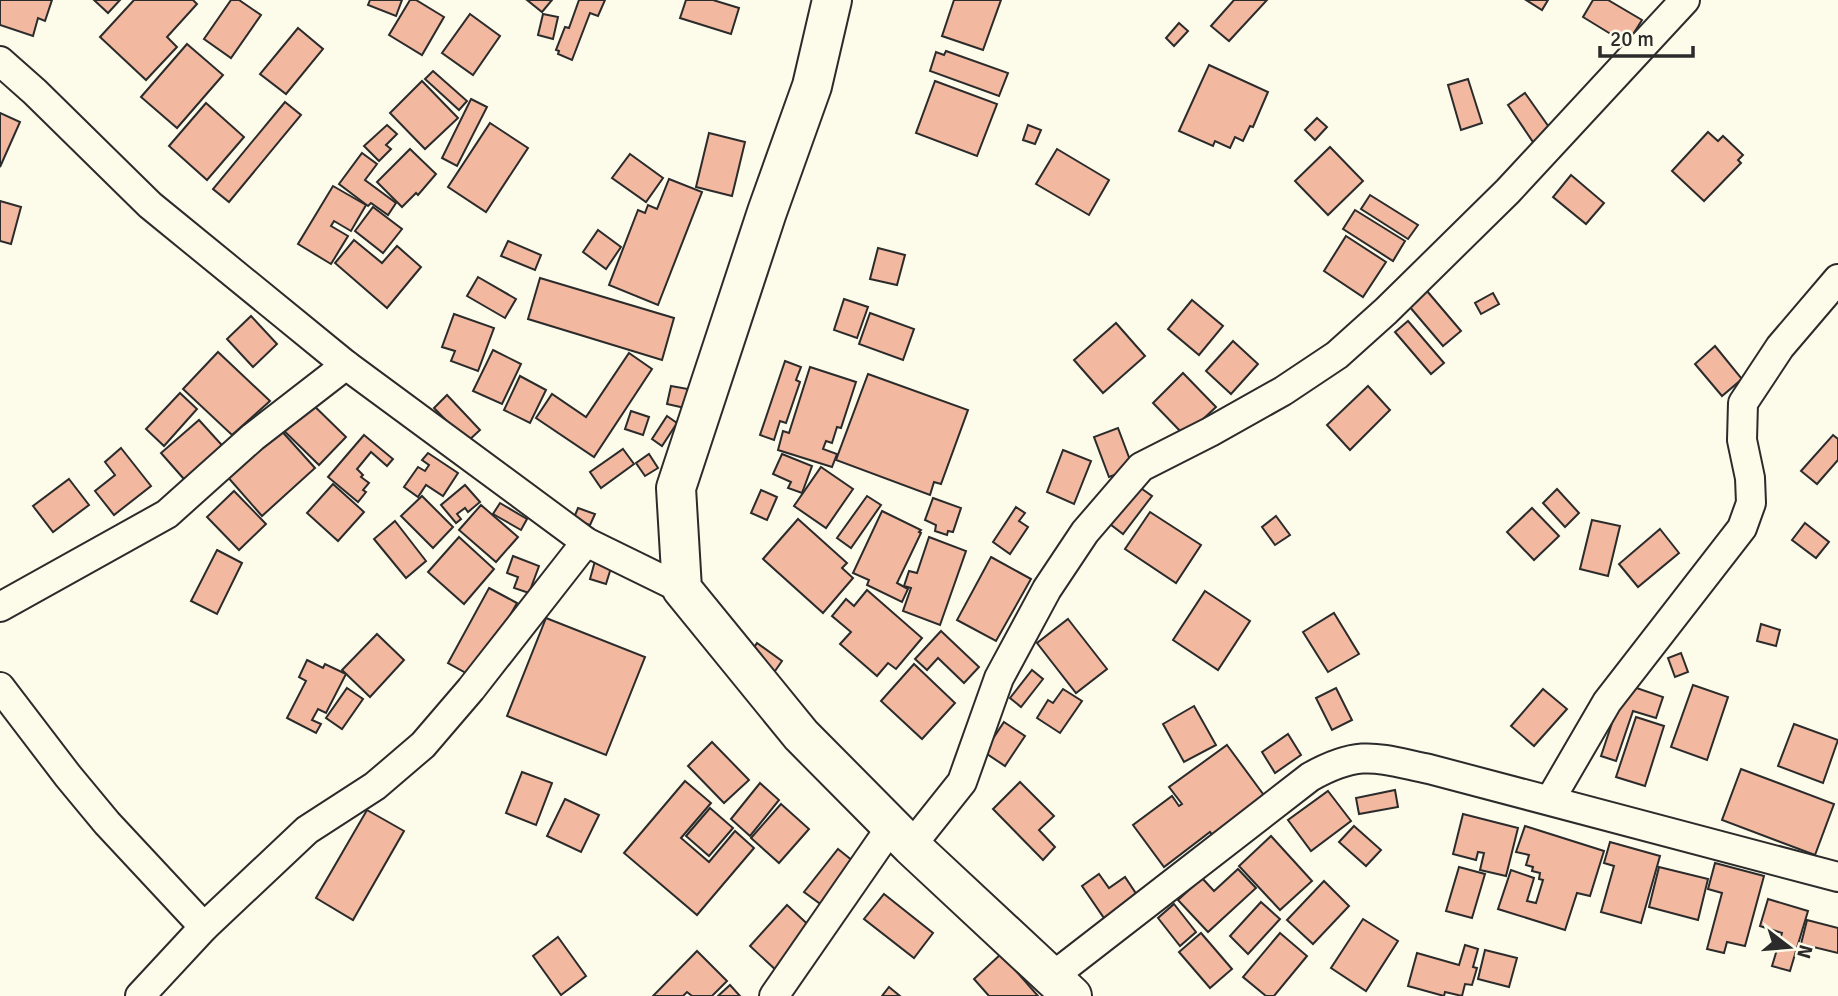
<svg xmlns="http://www.w3.org/2000/svg" width="1838" height="996" viewBox="0 0 1838 996" font-family="Signika,sans-serif">
<rect width="100%" height="100%" fill="#fdfbea"/>
<!-- building -->
<g fill="#f2b8a0" stroke="#2b2b2b" stroke-width="2">
<path d="M0 0H52L45 21 38 18 33 36 0 25Z"/>
<path d="M94 0H120L108 13Z"/>
<path d="M134 0H193L197 4 167 37 177 47 146 80 100 37Z"/>
<path d="M231 0H239L261 15 231 58 204 39Z"/>
<path d="M370 0H402L396 16 368 5Z"/>
<path d="M410 0H416L444 17 422 55 389 35Z"/>
<path d="M527 0H552L542 12Z"/>
<path d="M579 0H605L598 16 590 13 572 60 558 54 559 51 556 50 565 27 569 28Z"/>
<path d="M686 0H713L739 8 731 34 680 18Z"/>
<path d="M954 0H1001L983 50 942 36Z"/>
<path d="M1234 0H1267L1229 41 1211 26Z"/>
<path d="M1526 0H1548L1542 10Z"/>
<path d="M1593 0H1608L1642 20 1627 44 1583 17Z"/>
<path d="M470 14 500 36 473 75 442 53Z"/>
<path d="M543 14 558 17 553 39 538 35Z"/>
<path d="M1179 23 1188 31 1174 46 1166 38Z"/>
<path d="M298 28 323 49 286 94 260 74Z"/>
<path d="M187 44 223 75 177 128 141 97Z"/>
<path d="M946 51 1008 73 999 96 930 71 936 52 944 55Z"/>
<path d="M1209 65 1268 92 1253 127 1250 126 1243 141 1235 137 1230 148 1215 141 1213 146 1179 131Z"/>
<path d="M433 71 467 101 459 110 425 79Z"/>
<path d="M1468 79 1482 123 1461 130 1448 85Z"/>
<path d="M422 81 458 118 425 149 390 113Z"/>
<path d="M935 81 997 104 977 156 916 133Z"/>
<path d="M1525 93 1551 130 1533 142 1508 105Z"/>
<path d="M471 99 487 107 457 166 442 158Z"/>
<path d="M285 102 301 115 229 202 213 189Z"/>
<path d="M206 103 244 137 207 180 169 146Z"/>
<path d="M0 113 20 122 0 167Z"/>
<path d="M1317 118 1327 127 1315 140 1305 130Z"/>
<path d="M490 123 528 148 486 212 448 187Z"/>
<path d="M387 125 397 134 386 145 391 149 379 161 364 146Z"/>
<path d="M1028 125 1041 130 1035 144 1023 140Z"/>
<path d="M1708 132 1718 141 1723 136 1743 155 1738 160 1741 163 1704 201 1672 171Z"/>
<path d="M709 133 745 142 732 196 696 187Z"/>
<path d="M1330 147 1363 181 1328 215 1295 181Z"/>
<path d="M410 149 436 174 418 195 416 193 402 207 377 182Z"/>
<path d="M1057 149 1109 180 1089 215 1036 184Z"/>
<path d="M362 153 377 164 365 180 396 203 388 215 371 203 368 206 339 184Z"/>
<path d="M630 154 663 178 646 202 612 178Z"/>
<path d="M1571 175 1604 203 1586 224 1553 197Z"/>
<path d="M669 179 702 192 658 305 609 285 638 210 645 213 648 205 657 209Z"/>
<path d="M333 186 366 205 351 231 334 221 331 226 348 236 331 264 298 244Z"/>
<path d="M1370 195 1418 225 1408 239 1361 209Z"/>
<path d="M0 201 21 207 11 244 0 241Z"/>
<path d="M373 207 402 229 383 253 355 231Z"/>
<path d="M1355 210 1405 241 1393 261 1343 229Z"/>
<path d="M598 230 621 247 606 269 583 252Z"/>
<path d="M1346 236 1386 262 1363 297 1324 271Z"/>
<path d="M354 240 382 263 397 246 421 267 387 308 335 263Z"/>
<path d="M508 241 541 255 535 270 501 256Z"/>
<path d="M878 248 905 255 897 285 870 279Z"/>
<path d="M478 277 516 299 505 318 467 296Z"/>
<path d="M540 278 674 318 662 360 528 319Z"/>
<path d="M1427 291 1461 331 1443 346 1409 306Z"/>
<path d="M1493 293 1499 304 1481 314 1475 303Z"/>
<path d="M844 299 868 307 857 338 834 330Z"/>
<path d="M1192 300 1223 326 1199 355 1168 329Z"/>
<path d="M870 313 914 329 903 360 859 344Z"/>
<path d="M454 314 494 328 478 371 451 361 455 351 442 347Z"/>
<path d="M251 316 277 344 253 367 227 339Z"/>
<path d="M1408 321 1444 363 1431 374 1395 332Z"/>
<path d="M1116 323 1145 356 1103 393 1074 360Z"/>
<path d="M1233 341 1258 364 1231 394 1206 371Z"/>
<path d="M1715 346 1742 379 1722 396 1695 364Z"/>
<path d="M493 350 521 364 502 404 473 391Z"/>
<path d="M218 352 270 401 232 435 183 389Z"/>
<path d="M629 353 652 369 594 457 536 418 552 394 586 417Z"/>
<path d="M785 361 801 367 796 380 800 382 786 423 780 421 774 440 760 435Z"/>
<path d="M810 367 856 382 841 428 837 427 832 443 826 441 823 449 837 454 832 467 778 450 783 431 789 433Z"/>
<path d="M1183 373 1216 407 1185 436 1153 403Z"/>
<path d="M868 374 968 410 941 484 934 482 930 495 836 460Z"/>
<path d="M520 376 546 390 530 423 504 410Z"/>
<path d="M671 386 688 389 685 408 667 404Z"/>
<path d="M1368 386 1390 410 1350 450 1327 425Z"/>
<path d="M180 393 197 409 164 446 146 429Z"/>
<path d="M301 393 346 437 319 465 274 421Z"/>
<path d="M447 395 480 430 467 442 434 408Z"/>
<path d="M631 411 649 417 643 435 625 429Z"/>
<path d="M667 416 677 423 662 446 652 439Z"/>
<path d="M199 420 229 453 191 487 161 453Z"/>
<path d="M278 427 315 468 262 516 226 475Z"/>
<path d="M1118 428 1133 468 1109 477 1094 437Z"/>
<path d="M364 435 393 459 387 466 371 452 357 469 363 475 361 477 369 483 363 490 366 492 358 502 328 477Z"/>
<path d="M1833 435 1838 439V460L1817 484 1801 471Z"/>
<path d="M121 448 151 486 114 515 95 491 115 475 105 462Z"/>
<path d="M623 449 634 464 601 488 590 472Z"/>
<path d="M1063 450 1091 461 1074 504 1047 492Z"/>
<path d="M428 453 458 473 443 496 426 485 418 497 404 487 418 467 425 471 429 465 422 460Z"/>
<path d="M649 454 658 468 645 476 636 463Z"/>
<path d="M782 454 812 466 802 493 788 488 791 482 773 474Z"/>
<path d="M821 467 853 489 826 528 794 506Z"/>
<path d="M69 479 89 505 53 532 33 506Z"/>
<path d="M333 484 364 512 338 541 307 513Z"/>
<path d="M1135 484 1152 496 1123 534 1106 521Z"/>
<path d="M465 485 480 502 468 512 465 508 457 514 461 519 456 523 441 505Z"/>
<path d="M1557 489 1579 513 1565 527 1543 503Z"/>
<path d="M761 490 777 497 767 520 751 513Z"/>
<path d="M234 491 266 524 239 550 207 517Z"/>
<path d="M422 496 453 527 433 548 401 516Z"/>
<path d="M867 496 881 505 851 548 837 538Z"/>
<path d="M933 498 961 508 953 532 948 531 947 535 935 531 936 525 925 520Z"/>
<path d="M500 503 527 519 521 530 493 514Z"/>
<path d="M481 505 518 537 496 562 459 530Z"/>
<path d="M1016 507 1025 513 1019 521 1028 527 1010 554 993 542Z"/>
<path d="M578 508 595 514 590 525 573 520Z"/>
<path d="M1532 508 1559 536 1534 560 1507 532Z"/>
<path d="M882 511 921 530 919 532 921 533 897 583 908 589 902 602 867 585 869 580 853 573Z"/>
<path d="M1150 512 1201 545 1176 583 1125 549Z"/>
<path d="M1276 516 1290 535 1275 545 1262 527Z"/>
<path d="M798 519 847 563 842 568 853 578 823 613 763 559Z"/>
<path d="M1592 520 1620 526 1608 576 1580 569Z"/>
<path d="M395 521 426 561 406 578 374 539Z"/>
<path d="M1805 523 1829 542 1816 558 1792 540Z"/>
<path d="M1660 529 1679 553 1638 587 1619 564Z"/>
<path d="M459 537 494 569 464 604 428 572Z"/>
<path d="M929 537 966 551 940 625 903 611 911 588 904 586 909 571 917 573Z"/>
<path d="M217 550 242 563 217 614 191 601Z"/>
<path d="M598 550 615 555 606 584 590 579Z"/>
<path d="M513 556 539 566 529 593 514 588 518 577 507 573Z"/>
<path d="M991 557 1031 579 996 641 957 620Z"/>
<path d="M489 588 517 603 475 678 448 663Z"/>
<path d="M867 590 922 638 896 669 888 663 877 676 840 644 851 632 832 616 846 599 854 606Z"/>
<path d="M1205 591 1250 621 1218 670 1173 640Z"/>
<path d="M1334 613 1359 654 1328 672 1303 632Z"/>
<path d="M546 618 645 657 606 755 507 716Z"/>
<path d="M1068 619 1107 669 1076 693 1037 643Z"/>
<path d="M1761 624 1780 630 1776 646 1757 641Z"/>
<path d="M941 631 979 667 964 683 938 658 927 670 915 659Z"/>
<path d="M377 634 404 660 370 697 342 670Z"/>
<path d="M757 643 782 661 768 681 749 655Z"/>
<path d="M1681 653 1688 672 1675 677 1668 658Z"/>
<path d="M307 660 323 668 325 664 346 674 326 713 318 709 312 720 321 724 316 733 287 718 306 681 299 677Z"/>
<path d="M914 664 955 703 922 739 881 701Z"/>
<path d="M1032 670 1043 679 1021 707 1010 698Z"/>
<path d="M1625 684 1663 697 1656 718 1633 711 1616 761 1601 756Z"/>
<path d="M1693 685 1728 697 1707 760 1671 747Z"/>
<path d="M347 688 363 699 342 729 326 718Z"/>
<path d="M1336 688 1352 720 1332 730 1316 698Z"/>
<path d="M1063 689 1082 701 1060 733 1037 718 1048 700 1053 703Z"/>
<path d="M1543 689 1567 709 1534 746 1511 726Z"/>
<path d="M1194 706 1216 745 1184 762 1163 724Z"/>
<path d="M1636 717 1664 726 1645 786 1616 777Z"/>
<path d="M1004 722 1025 736 1005 766 984 752Z"/>
<path d="M1794 724 1838 740 1823 783 1778 766Z"/>
<path d="M1288 734 1301 755 1275 773 1262 752Z"/>
<path d="M712 742 749 780 724 803 688 766Z"/>
<path d="M1227 745 1266 798 1213 836 1210 832 1164 867 1133 825 1172 796 1179 806 1182 804 1169 787Z"/>
<path d="M1741 769 1834 804 1815 855 1722 820Z"/>
<path d="M522 772 552 783 536 825 506 813Z"/>
<path d="M685 781 711 803 681 838 709 862 735 831 754 848 697 915 624 853Z"/>
<path d="M1020 782 1054 816 1039 830 1055 847 1043 860 993 809Z"/>
<path d="M760 783 779 800 750 836 731 819Z"/>
<path d="M1395 790 1398 807 1359 814 1356 798Z"/>
<path d="M1328 791 1351 821 1311 851 1288 820Z"/>
<path d="M565 799 599 815 581 852 547 836Z"/>
<path d="M781 804 809 829 779 863 751 838Z"/>
<path d="M710 808 733 828 709 856 686 836Z"/>
<path d="M367 810 404 831 353 920 316 898Z"/>
<path d="M1463 814 1518 828 1506 876 1480 870 1484 853 1478 852 1476 860 1453 854Z"/>
<path d="M1354 826 1381 850 1366 866 1339 842Z"/>
<path d="M1525 826 1604 851 1590 896 1577 893 1565 930 1498 909 1511 870 1534 878 1527 901 1536 903 1543 880 1539 879 1540 873 1532 871 1533 867 1526 865 1529 855 1516 852Z"/>
<path d="M1271 836 1312 881 1280 910 1239 866Z"/>
<path d="M1610 842 1660 856 1641 923 1601 912 1614 866 1604 863Z"/>
<path d="M838 849 859 866 826 908 804 892Z"/>
<path d="M1715 863 1764 876 1745 946 1727 942 1724 953 1707 949 1722 893 1708 889Z"/>
<path d="M1459 867 1485 874 1472 918 1446 911Z"/>
<path d="M1659 867 1708 879 1698 920 1649 907Z"/>
<path d="M1238 869 1256 888 1208 932 1178 900 1202 878 1214 891Z"/>
<path d="M1099 874 1109 888 1125 877 1137 895 1104 918 1082 886Z"/>
<path d="M1324 881 1349 906 1313 944 1287 920Z"/>
<path d="M884 894 933 933 914 958 864 919Z"/>
<path d="M1768 899 1808 911 1790 971 1772 966 1782 933 1760 926Z"/>
<path d="M1261 902 1280 919 1248 954 1230 936Z"/>
<path d="M1174 904 1196 932 1180 946 1158 918Z"/>
<path d="M787 905 815 931 778 972 750 946Z"/>
<path d="M1363 919 1398 941 1366 991 1331 968Z"/>
<path d="M1807 920 1838 928V953L1801 944Z"/>
<path d="M1201 933 1232 969 1210 988 1179 952Z"/>
<path d="M1280 933 1307 956 1274 996H1266L1243 977Z"/>
<path d="M558 937 586 976 561 995 533 956Z"/>
<path d="M1465 945 1478 949 1473 967 1477 968 1472 985 1465 984 1462 996 1445 992 1444 996 1408 986 1417 953 1459 965Z"/>
<path d="M1485 950 1517 958 1509 987 1478 979Z"/>
<path d="M697 951 727 981 712 996H692L687 992 683 996H653Z"/>
<path d="M1001 954 1038 996H989L974 979Z"/>
<path d="M730 985 740 996H718Z"/>
<path d="M889 987 900 996H882Z"/>
</g>
<g fill="none" stroke-linecap="round" stroke-linejoin="round">
<defs>
<g id="street">
<path d="M0 61 35 92 150 205 346 365 586 542 682 589"/>
<path d="M0 607 167 514 253 437 346 365"/>
<path d="M0 687 68 776 107 823 204 927"/>
<path d="M1550 800 1607 702 1742 528 1751 503 1750 478 1742 440 1743 403 1780 347 1838 279"/>
<path d="M911 846 962 782 999 678 1047 589 1085 532 1141 467 1210 432 1283 391 1337 355 1386 311 1508 191 1685 0"/>
<path d="M1052 977 1310 777C1360 749 1376 758 1429 769L1838 877"/>
<path d="M140 996 204 927 307 830 375 786 423 745 471 689 586 542"/>
<path d="M774 996 891 827"/>
</g>
<path id="primary" d="M832 0 812 86 767 212 676 488 682 589 801 735 911 846 1072 996"/>
</defs>
<!-- street casing -->
<use href="#street" stroke="#2b2b2b" stroke-width="32"/>
<!-- primary casing -->
<use href="#primary" stroke="#2b2b2b" stroke-width="42"/>
<!-- street -->
<use href="#street" stroke="#fdfbea" stroke-width="28"/>
<!-- primary -->
<use href="#primary" stroke="#fdfbea" stroke-width="38"/>
</g>
<!-- north arrow -->
<g transform="translate(1789 947) rotate(106)" stroke="#fdfbea" stroke-width="5" paint-order="stroke">
<path d="M0-5L12 26L0 18L-12 26Z" fill="#2b2b2b"/>
<text y="-10" font-size="19" font-weight="bold" text-anchor="middle" fill="#2b2b2b">N</text>
</g>
<!-- scale -->
<path d="M1600 46v10h93v-10" fill="none" stroke="#2b2b2b" stroke-width="3.5"/>
<text x="1610" y="46" font-size="21" fill="#2b2b2b" stroke="#fdfbea" stroke-width="5" paint-order="stroke">20 m</text>
</svg>
